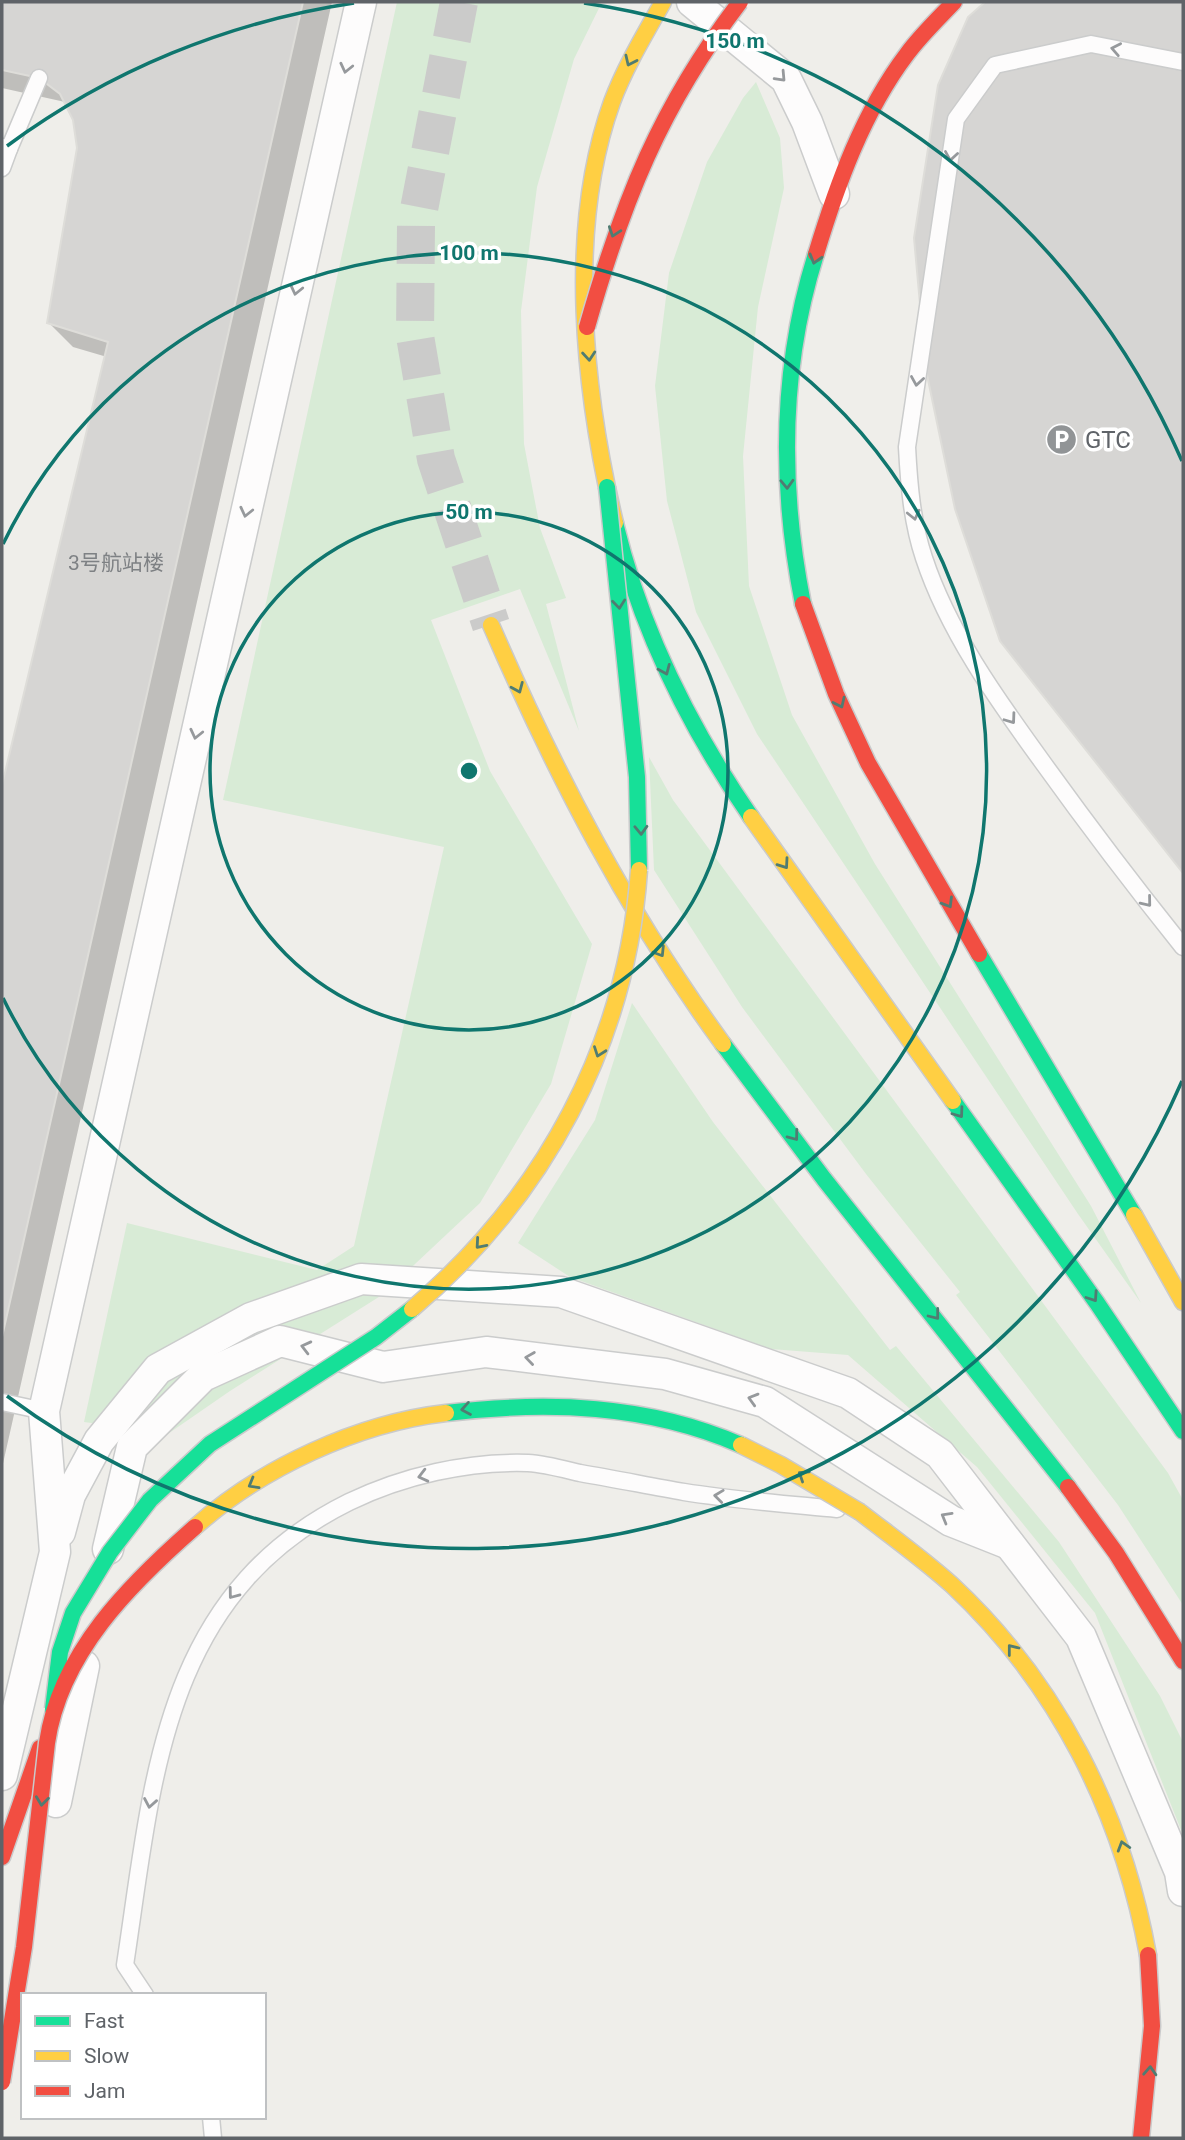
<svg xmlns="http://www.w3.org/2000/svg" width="1185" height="2140" viewBox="0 0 1185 2140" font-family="Roboto,'Noto Sans SC',sans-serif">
<rect width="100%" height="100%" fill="#efeeea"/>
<!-- green -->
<g fill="#d8ebd6">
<path d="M397 2H602L574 59 537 187 521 311 524 444 540 528 566 598 546 604 579 731 520 589 431 620 490 771 592 944 551 1084 480 1203 382 1295 230 1391 146 1449 128 1428 84 1422 127 1223 317 1270 354 1246 444 847 223 800Z"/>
<path d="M756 82 780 138 784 188 758 307 743 456 749 586 792 715 875 864 1091 1206 1141 1303 1078 1214 757 734 696 612 667 501 655 386 669 273 707 162 743 98Z"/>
<path d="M649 757 673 800 1168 1473 1183 1500V1605L1118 1505 956 1295 960 1292 866 1174 742 1007 654 870Z"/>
<path d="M632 1003 713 1122 890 1350 896 1346 1059 1542 1160 1696 1183 1742V1835L1095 1613 977 1467 848 1355 771 1349 570 1277 518 1243 595 1120Z"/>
</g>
<!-- shadow -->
<g fill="#0003">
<path d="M2 2H332L2 1468V792L107 357 73 347 49 323 78 148 75 119 65 102 2 88Z"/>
<path d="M988 2H1183V870L1001 640 969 18Z"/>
</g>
<!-- building -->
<g fill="#d6d5d3" stroke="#deddd9" stroke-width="2">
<path d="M2 2H303L2 1337V785L108 342 47 323 77 148 73 120 60 94 39 78 2 70Z"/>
<path d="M985 2H1183V873L1000 641 955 509 926 370 914 238 938 85 968 17Z"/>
</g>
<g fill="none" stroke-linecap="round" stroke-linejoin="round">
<!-- primary-tunnel -->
<path stroke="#cbcbca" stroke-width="38" stroke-dasharray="38 19" stroke-linecap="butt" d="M459 2 416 225 415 336 436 459 491 625"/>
<defs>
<g id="lane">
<path d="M1183 62 1091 44 995 65 956 119 907 447C909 485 912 522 924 558 948 631 996 698 1041 760 1087 824 1134 886 1183 947"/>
<path d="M2 147 9 149 2 168"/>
<path d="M9 149 39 78"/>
<path d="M2 1402 44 1411"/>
<path d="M145 1995 125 1965C153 1782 161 1595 349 1502 403 1476 467 1461 528 1463 545 1464 563 1469 580 1473 615 1479 650 1486 684 1492 735 1500 786 1504 837 1509"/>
<path d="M211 2117 213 2138"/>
</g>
<g id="street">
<path d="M692 2 786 79 807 122 834 194"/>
<path d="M60 1532 70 1495 99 1441 158 1369 251 1318 361 1279 561 1292 848 1393 940 1454 1081 1637 1180 1872 1183 1891"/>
<path d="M108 1549 132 1447 203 1376 280 1341 383 1367 486 1352 665 1374 765 1402 951 1521 1009 1544"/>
<path d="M2 1775 55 1552 44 1411 361 2"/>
<path d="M56 1802 84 1666"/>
</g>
<g id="fast">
<path d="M615 523C641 630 689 727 751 817"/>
<path d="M803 604C780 488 780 368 816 254"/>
<path d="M979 954 1134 1215"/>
<path d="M723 1044 824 1179 1068 1487"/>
<path d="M953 1101 1097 1303 1183 1431"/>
</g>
<g id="slow">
<path d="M615 523C584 393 566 230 612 102 625 67 645 34 663 2"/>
<path d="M491 625C555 773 628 914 723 1044"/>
<path d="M751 817 953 1101"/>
<path d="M1134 1215 1183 1302"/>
<path d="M860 1512C891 1536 923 1559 952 1585 1058 1684 1122 1813 1148 1955"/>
</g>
<g id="jam">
<path d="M816 254C837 185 863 112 907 54 921 35 938 19 954 2"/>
<path d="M803 604 836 694 868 763 979 954"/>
<path d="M1068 1487 1116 1553 1183 1661"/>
<path d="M2 1857 40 1748"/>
<path d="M1141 2138 1152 2026 1148 1955"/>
</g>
</defs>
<!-- lane casing -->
<use href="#lane" stroke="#cbcccc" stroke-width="19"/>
<!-- street casing -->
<use href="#street" stroke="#cbcccc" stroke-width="33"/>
<!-- fast casing -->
<use href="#fast" stroke="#cacacb" stroke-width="19"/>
<!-- slow casing -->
<use href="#slow" stroke="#cacacb" stroke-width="19"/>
<!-- jam casing -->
<use href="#jam" stroke="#cacacb" stroke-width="19"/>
<!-- lane -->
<use href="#lane" stroke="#fdfcfc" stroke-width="16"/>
<!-- street -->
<use href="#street" stroke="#fdfcfc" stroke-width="30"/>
<!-- fast -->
<use href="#fast" stroke="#16e098" stroke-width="16"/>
<!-- slow -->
<use href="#slow" stroke="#ffcf43" stroke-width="16"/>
<!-- jam -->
<use href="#jam" stroke="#f24e42" stroke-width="16"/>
<defs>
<g id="fast-bridge">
<path d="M607 487 637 777 639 870"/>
<path d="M446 1413C547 1401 647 1404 741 1445"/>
<path d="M53 1709 60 1652 73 1613 110 1552 150 1500 210 1444 376 1337 412 1309"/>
</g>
<g id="slow-bridge">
<path d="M412 1309C544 1197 627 1044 639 870"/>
<path d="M741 1445 781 1465 860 1512"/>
<path d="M195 1527C261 1468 358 1423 446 1413"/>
</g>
<g id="jam-bridge">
<path d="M587 327C623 201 660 107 740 2"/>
<path d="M2 2082 24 1947 47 1743C60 1653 130 1584 195 1527"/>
</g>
</defs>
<!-- fast-bridge casing -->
<use href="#fast-bridge" stroke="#cacacb" stroke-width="19" stroke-linecap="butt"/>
<!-- slow-bridge casing -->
<use href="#slow-bridge" stroke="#cacacb" stroke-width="19" stroke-linecap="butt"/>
<!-- jam-bridge casing -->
<use href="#jam-bridge" stroke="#cacacb" stroke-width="19" stroke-linecap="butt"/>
<!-- fast-bridge -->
<use href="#fast-bridge" stroke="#16e098" stroke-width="16"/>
<!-- slow-bridge -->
<use href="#slow-bridge" stroke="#ffcf43" stroke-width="16"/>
<!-- jam-bridge -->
<use href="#jam-bridge" stroke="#f24e42" stroke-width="16"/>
</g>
<!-- one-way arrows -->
<defs><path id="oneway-chevron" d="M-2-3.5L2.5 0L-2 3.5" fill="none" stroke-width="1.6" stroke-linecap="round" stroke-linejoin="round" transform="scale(1.75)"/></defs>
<g stroke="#96999c">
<use href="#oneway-chevron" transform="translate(1116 49) rotate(-169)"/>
<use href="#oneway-chevron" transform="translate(346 68) rotate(103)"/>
<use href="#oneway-chevron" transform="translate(781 77) rotate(47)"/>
<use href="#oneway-chevron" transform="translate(951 156) rotate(99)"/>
<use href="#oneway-chevron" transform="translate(296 290) rotate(103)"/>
<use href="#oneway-chevron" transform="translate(917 381) rotate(99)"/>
<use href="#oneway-chevron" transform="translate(246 512) rotate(103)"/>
<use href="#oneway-chevron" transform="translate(914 515) rotate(77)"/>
<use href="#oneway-chevron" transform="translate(1011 719) rotate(54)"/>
<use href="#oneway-chevron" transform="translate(196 734) rotate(103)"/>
<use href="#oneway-chevron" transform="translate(1147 902) rotate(51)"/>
<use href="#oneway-chevron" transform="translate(306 1347) rotate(-166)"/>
<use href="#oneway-chevron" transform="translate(530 1358) rotate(-172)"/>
<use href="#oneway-chevron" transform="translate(753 1399) rotate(-164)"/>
<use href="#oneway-chevron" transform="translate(423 1476) rotate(166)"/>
<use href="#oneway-chevron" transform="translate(719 1496) rotate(-173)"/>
<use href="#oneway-chevron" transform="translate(946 1517) rotate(-150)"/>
<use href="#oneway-chevron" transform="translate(233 1594) rotate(127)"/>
<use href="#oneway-chevron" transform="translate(150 1803) rotate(100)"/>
</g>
<g stroke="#507c72">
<use href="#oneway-chevron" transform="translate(630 61) rotate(115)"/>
<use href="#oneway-chevron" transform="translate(614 232) rotate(109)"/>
<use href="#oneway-chevron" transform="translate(815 259) rotate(106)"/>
<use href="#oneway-chevron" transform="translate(589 356) rotate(85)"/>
<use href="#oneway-chevron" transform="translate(787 484) rotate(88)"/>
<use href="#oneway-chevron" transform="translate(619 604) rotate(84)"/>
<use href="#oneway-chevron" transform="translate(665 670) rotate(67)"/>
<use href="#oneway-chevron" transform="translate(518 688) rotate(67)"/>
<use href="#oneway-chevron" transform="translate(840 703) rotate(65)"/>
<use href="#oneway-chevron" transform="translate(641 830) rotate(88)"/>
<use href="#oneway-chevron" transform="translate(784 864) rotate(55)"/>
<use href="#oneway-chevron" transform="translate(948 903) rotate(59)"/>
<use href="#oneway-chevron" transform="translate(660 952) rotate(58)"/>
<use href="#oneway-chevron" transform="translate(599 1052) rotate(110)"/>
<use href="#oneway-chevron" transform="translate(959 1113) rotate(54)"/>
<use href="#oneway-chevron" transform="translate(794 1136) rotate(53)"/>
<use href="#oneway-chevron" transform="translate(480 1244) rotate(131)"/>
<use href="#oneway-chevron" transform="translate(1093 1297) rotate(56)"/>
<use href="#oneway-chevron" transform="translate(935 1315) rotate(52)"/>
<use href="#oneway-chevron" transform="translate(466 1409) rotate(170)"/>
<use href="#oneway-chevron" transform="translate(803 1475) rotate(-147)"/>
<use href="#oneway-chevron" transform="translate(253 1484) rotate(150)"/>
<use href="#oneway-chevron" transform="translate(1012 1649) rotate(-128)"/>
<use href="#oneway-chevron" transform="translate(42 1801) rotate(97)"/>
<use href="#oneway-chevron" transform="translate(1123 1846) rotate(-107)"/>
<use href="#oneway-chevron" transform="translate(1150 2071) rotate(-87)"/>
</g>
<!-- distance rings -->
<g fill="none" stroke="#0f766e" stroke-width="3.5">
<circle cx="469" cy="771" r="259"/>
<path d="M3 544A518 518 0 1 1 3 998"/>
<path d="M1182 1081A777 777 0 0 1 7 1396M7 146A777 777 0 0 1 354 3M584 3A777 777 0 0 1 1182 461"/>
</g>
<!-- icons -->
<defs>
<symbol id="parking-disc" viewBox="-11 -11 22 22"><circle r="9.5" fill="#919496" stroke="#fff"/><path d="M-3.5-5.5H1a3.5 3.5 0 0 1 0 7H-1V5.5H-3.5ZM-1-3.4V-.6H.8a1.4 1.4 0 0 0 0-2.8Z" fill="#fff"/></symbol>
</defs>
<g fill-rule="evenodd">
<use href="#parking-disc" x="1044" y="422" width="35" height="35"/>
</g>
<g text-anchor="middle" stroke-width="7" stroke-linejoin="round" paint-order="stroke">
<!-- number labels -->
<g font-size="21" fill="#7e8184">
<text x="116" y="570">3号航站楼</text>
</g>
<!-- poi labels -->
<g font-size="24" fill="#5f6368" stroke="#fff" text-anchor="start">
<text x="1085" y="448">GTC</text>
</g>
</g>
<circle cx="469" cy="771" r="10" fill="#0f766e" stroke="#fff" stroke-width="3.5"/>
<g font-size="21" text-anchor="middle" font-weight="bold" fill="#0f766e" stroke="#fff" stroke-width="7" stroke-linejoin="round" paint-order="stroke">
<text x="735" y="48">150 m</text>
<text x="469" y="260">100 m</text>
<text x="469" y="519">50 m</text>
</g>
<!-- border -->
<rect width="1185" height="2140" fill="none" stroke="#5f6368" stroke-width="7"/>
<!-- legend -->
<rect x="21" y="1993" width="245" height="126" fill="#ffffff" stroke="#bfc1c3" stroke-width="2"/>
<rect x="35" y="2016" width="35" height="10" fill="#16e098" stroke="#bfc1c3" stroke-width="2"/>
<text x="84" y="2028" font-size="21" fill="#5f6368">Fast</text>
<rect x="35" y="2051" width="35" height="10" fill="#ffcf43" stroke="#bfc1c3" stroke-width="2"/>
<text x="84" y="2063" font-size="21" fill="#5f6368">Slow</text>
<rect x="35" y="2086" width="35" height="10" fill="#f24e42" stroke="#bfc1c3" stroke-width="2"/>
<text x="84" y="2098" font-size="21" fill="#5f6368">Jam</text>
</svg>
